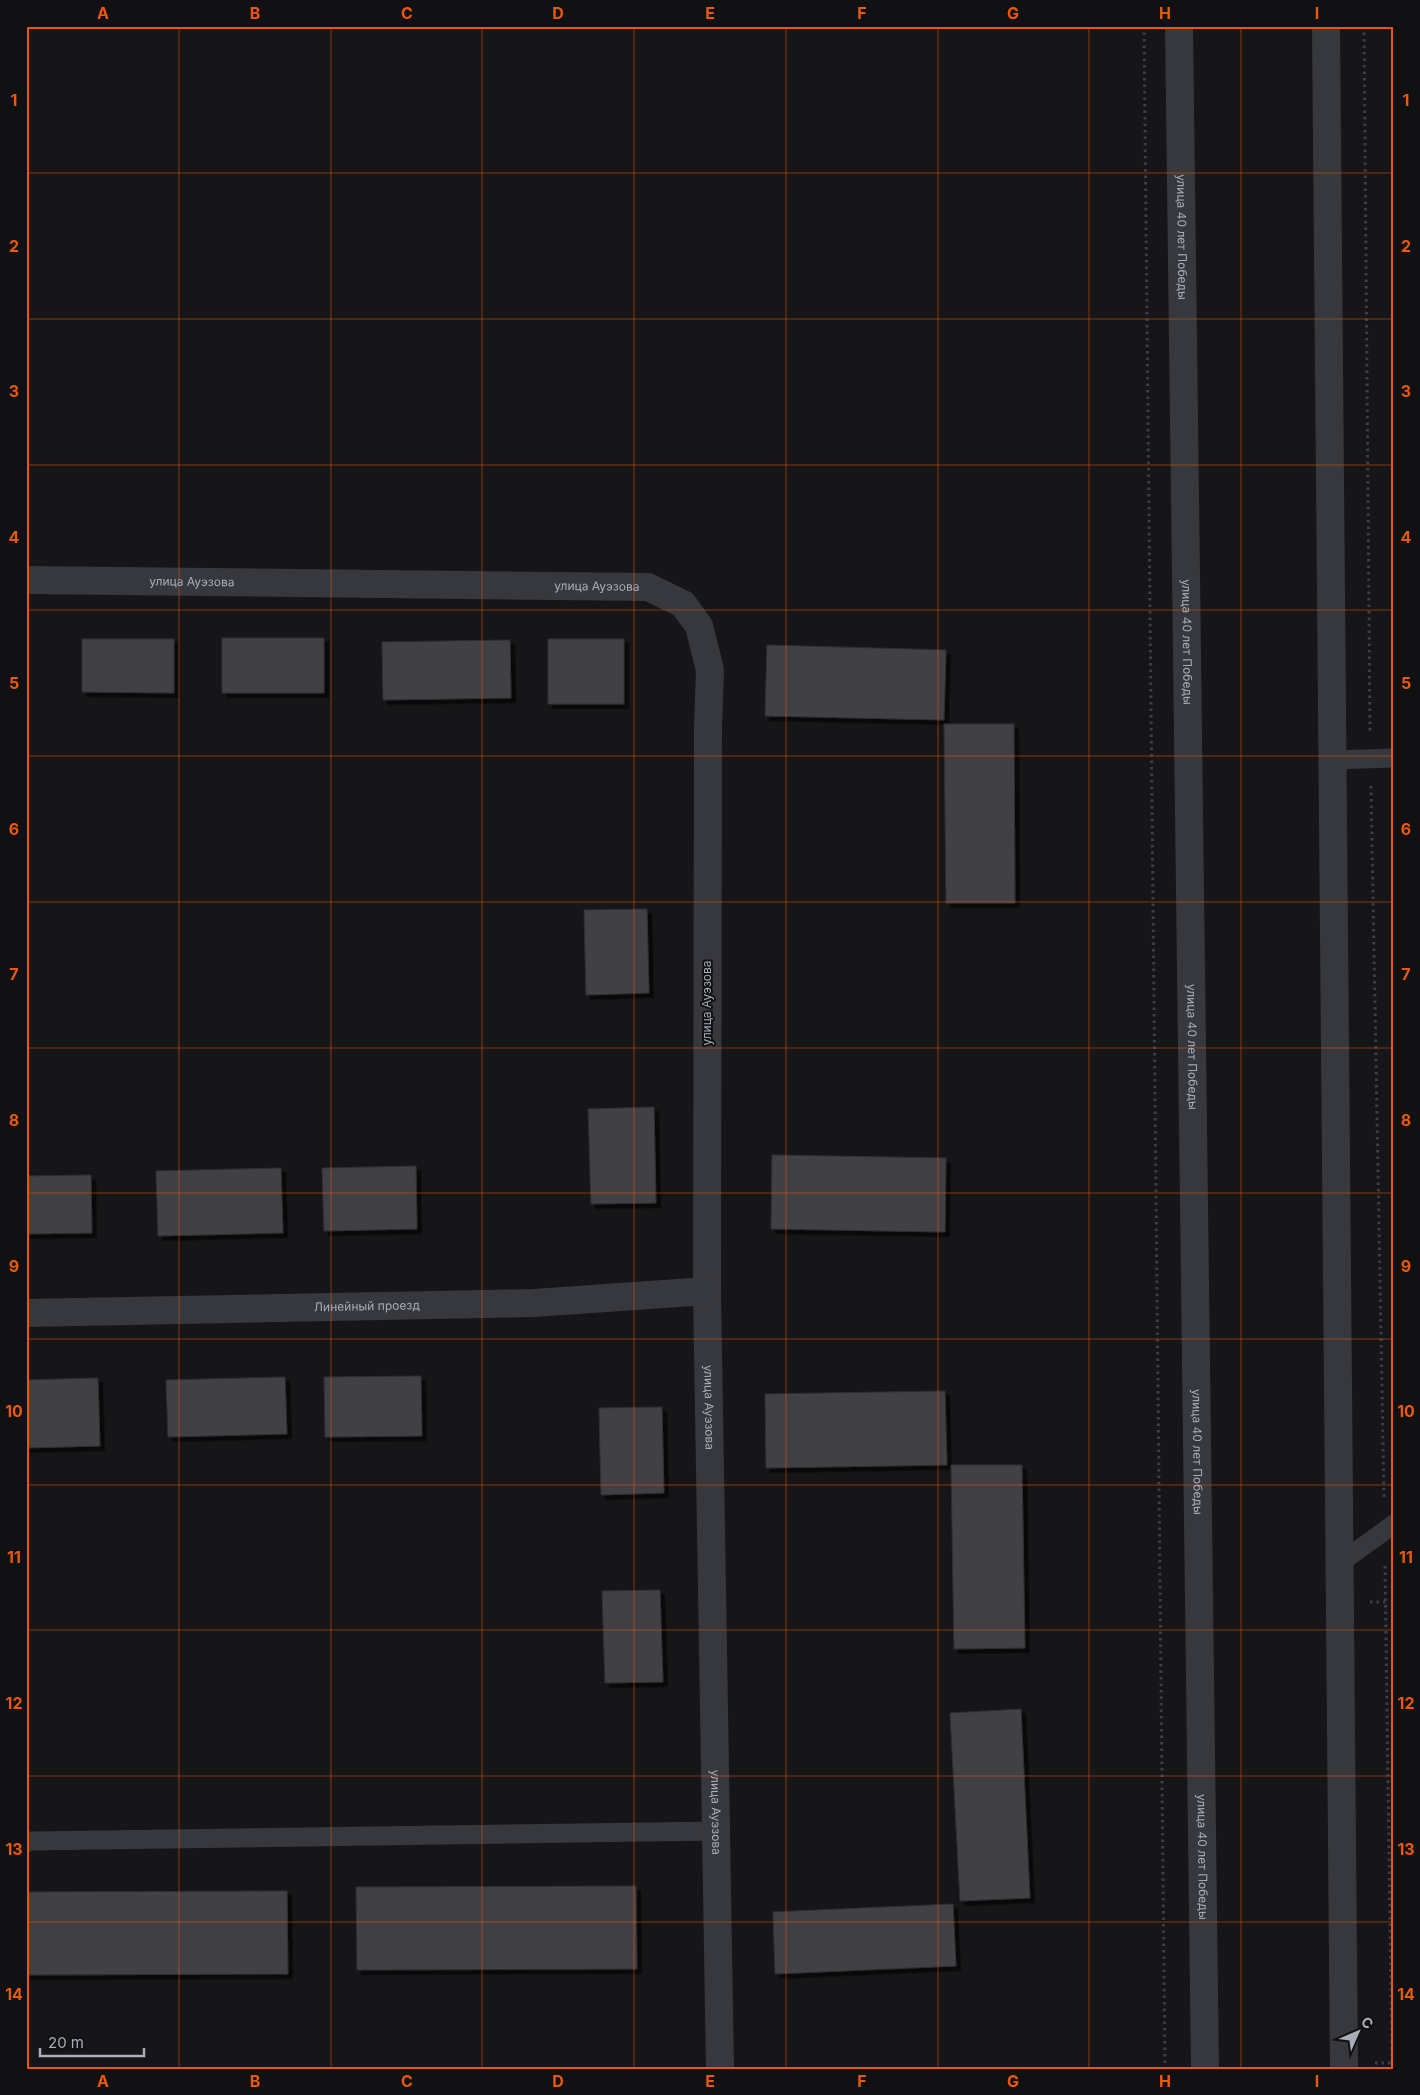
<svg xmlns="http://www.w3.org/2000/svg" width="1420" height="2095" viewBox="0 0 1420 2095" font-family="Inter,sans-serif">
<defs>
<filter id="shadow"><feDropShadow dx="4.5" dy="4.5" stdDeviation="0" flood-color="#0009"/></filter>
</defs>
<rect width="100%" height="100%" fill="#161618"/>
<!-- building -->
<g fill="#404145" stroke="#303034" filter="url(#shadow)">
<rect x="222" y="638" width="102" height="55"/>
<path d="M82 639H174V693L82 692Z"/>
<rect x="548" y="639" width="76" height="65"/>
<path d="M510 640 511 698 383 700 382 642Z"/>
<path d="M767 645 946 650 944 720 765 716Z"/>
<path d="M944 724H1014L1015 903H946Z"/>
<path d="M647 909 649 993 586 995 584 910Z"/>
<path d="M654 1107 656 1203 591 1204 588 1109Z"/>
<path d="M772 1155 946 1158 945 1232 771 1229Z"/>
<path d="M416 1166 417 1229 324 1231 322 1168Z"/>
<path d="M281 1168 283 1233 158 1236 156 1171Z"/>
<path d="M91 1175 92 1233 26 1234V1176Z"/>
<path d="M421 1376 422 1436 325 1437 324 1377Z"/>
<path d="M285 1377 287 1434 168 1437 166 1380Z"/>
<path d="M98 1378 100 1446 26 1448V1380Z"/>
<path d="M945 1391 947 1465 766 1468 765 1394Z"/>
<path d="M662 1407 664 1493 601 1495 599 1408Z"/>
<path d="M951 1465H1022L1025 1648 954 1649Z"/>
<path d="M660 1590 663 1682 605 1683 602 1591Z"/>
<path d="M1021 1709 1030 1898 960 1901 950 1713Z"/>
<path d="M636 1886 637 1969 357 1970 356 1887Z"/>
<path d="M287 1891 288 1974 26 1975V1892Z"/>
<path d="M953 1904 956 1966 775 1974 773 1912Z"/>
</g>
<g fill="none" stroke-linecap="round" stroke-linejoin="round">
<!-- path -->
<g stroke="#3d3f44" stroke-width="3" stroke-dasharray="2.5 4" stroke-linecap="butt">
<path d="M1144 26 1165 2069"/>
<path d="M1364 26 1370 732"/>
<path d="M1371 786 1384 1500"/>
<path d="M1385 1566 1392 2063"/>
<path d="M1370 1602H1385"/>
<path d="M1375 2063H1394"/>
</g>
<!-- lane -->
<g stroke="#37383d" stroke-width="19">
<path d="M1333 760 1394 758"/>
<path d="M1340 1563 1394 1524"/>
<path d="M26 1843 31 1841 716 1831"/>
</g>
<!-- street -->
<g stroke="#37383d" stroke-width="28">
<path id="s1" d="M1179 26 1205 2069"/>
<path d="M1326 26 1344 2069"/>
<path id="s2" d="M26 580 648 587 683 604 699 626 710 670 708 728 707 1291 720 2069"/>
<path id="s3" d="M26 1313 534 1303 707 1291"/>
</g>
</g>
<!-- grid -->
<path fill="none" stroke="#e8590c" stroke-width="1" stroke-opacity="0.55" d="M179 26V2069M331 26V2069M482 26V2069M634 26V2069M786 26V2069M938 26V2069M1089 26V2069M1241 26V2069M26 173H1394M26 319H1394M26 465H1394M26 610H1394M26 756H1394M26 902H1394M26 1048H1394M26 1193H1394M26 1339H1394M26 1485H1394M26 1630H1394M26 1776H1394M26 1922H1394"/>
<g text-anchor="middle" stroke-width="4" stroke-linejoin="round" paint-order="stroke">
<!-- street labels -->
<g font-size="12" fill="#a8adb8" stroke="#111113">
<text dy="4" stroke="none"><textPath href="#s1" startOffset="211">улица 40 лет Победы</textPath></text>
<text dy="4" stroke="none"><textPath href="#s2" startOffset="166">улица Ауэзова</textPath></text>
<text dy="4" stroke="none"><textPath href="#s2" startOffset="571">улица Ауэзова</textPath></text>
<text dy="4" stroke="none"><textPath href="#s1" startOffset="616">улица 40 лет Победы</textPath></text>
<text transform="translate(707 1003) rotate(-90)" y="4">улица Ауэзова</text>
<text dy="4" stroke="none"><textPath href="#s1" startOffset="1021">улица 40 лет Победы</textPath></text>
<text dy="4" stroke="none"><textPath href="#s3" startOffset="341">Линейный проезд</textPath></text>
<text dy="4" stroke="none"><textPath href="#s2" startOffset="1471">улица Ауэзова</textPath></text>
<text dy="4" stroke="none"><textPath href="#s1" startOffset="1426">улица 40 лет Победы</textPath></text>
<text dy="4" stroke="none"><textPath href="#s2" startOffset="1876">улица Ауэзова</textPath></text>
<text dy="4" stroke="none"><textPath href="#s1" startOffset="1831">улица 40 лет Победы</textPath></text>
</g>
</g>
<!-- border -->
<rect width="1420" height="2095" fill="none" stroke="#111113" stroke-width="55"/>
<!-- north arrow -->
<g transform="translate(1358 2032) rotate(45)" stroke="#111113" stroke-width="4" paint-order="stroke">
<path d="M0-4L9 19L0 12L-9 19Z" fill="#a8adb8"/>
<text y="-8" font-size="14" font-weight="bold" text-anchor="middle" fill="#a8adb8">С</text>
</g>
<!-- scale -->
<path d="M40 2048v8h104v-8" fill="none" stroke="#a8adb8" stroke-width="2.5"/>
<text x="48" y="2048" font-size="15" fill="#a8adb8" stroke="#111113" stroke-width="4" paint-order="stroke">20 m</text>
<rect x="28" y="28" width="1364" height="2040" fill="none" stroke="#e8590c" stroke-width="2"/>
<g font-size="16" text-anchor="middle" font-weight="bold" fill="#e8590c">
<text x="103" y="19">A</text>
<text x="255" y="19">B</text>
<text x="407" y="19">C</text>
<text x="558" y="19">D</text>
<text x="710" y="19">E</text>
<text x="862" y="19">F</text>
<text x="1013" y="19">G</text>
<text x="1165" y="19">H</text>
<text x="1317" y="19">I</text>
<text x="14" y="106">1</text>
<text x="1406" y="106">1</text>
<text x="14" y="252">2</text>
<text x="1406" y="252">2</text>
<text x="14" y="397">3</text>
<text x="1406" y="397">3</text>
<text x="14" y="543">4</text>
<text x="1406" y="543">4</text>
<text x="14" y="689">5</text>
<text x="1406" y="689">5</text>
<text x="14" y="835">6</text>
<text x="1406" y="835">6</text>
<text x="14" y="980">7</text>
<text x="1406" y="980">7</text>
<text x="14" y="1126">8</text>
<text x="1406" y="1126">8</text>
<text x="14" y="1272">9</text>
<text x="1406" y="1272">9</text>
<text x="14" y="1417">10</text>
<text x="1406" y="1417">10</text>
<text x="14" y="1563">11</text>
<text x="1406" y="1563">11</text>
<text x="14" y="1709">12</text>
<text x="1406" y="1709">12</text>
<text x="14" y="1855">13</text>
<text x="1406" y="1855">13</text>
<text x="14" y="2000">14</text>
<text x="1406" y="2000">14</text>
<text x="103" y="2087">A</text>
<text x="255" y="2087">B</text>
<text x="407" y="2087">C</text>
<text x="558" y="2087">D</text>
<text x="710" y="2087">E</text>
<text x="862" y="2087">F</text>
<text x="1013" y="2087">G</text>
<text x="1165" y="2087">H</text>
<text x="1317" y="2087">I</text>
</g>
</svg>
